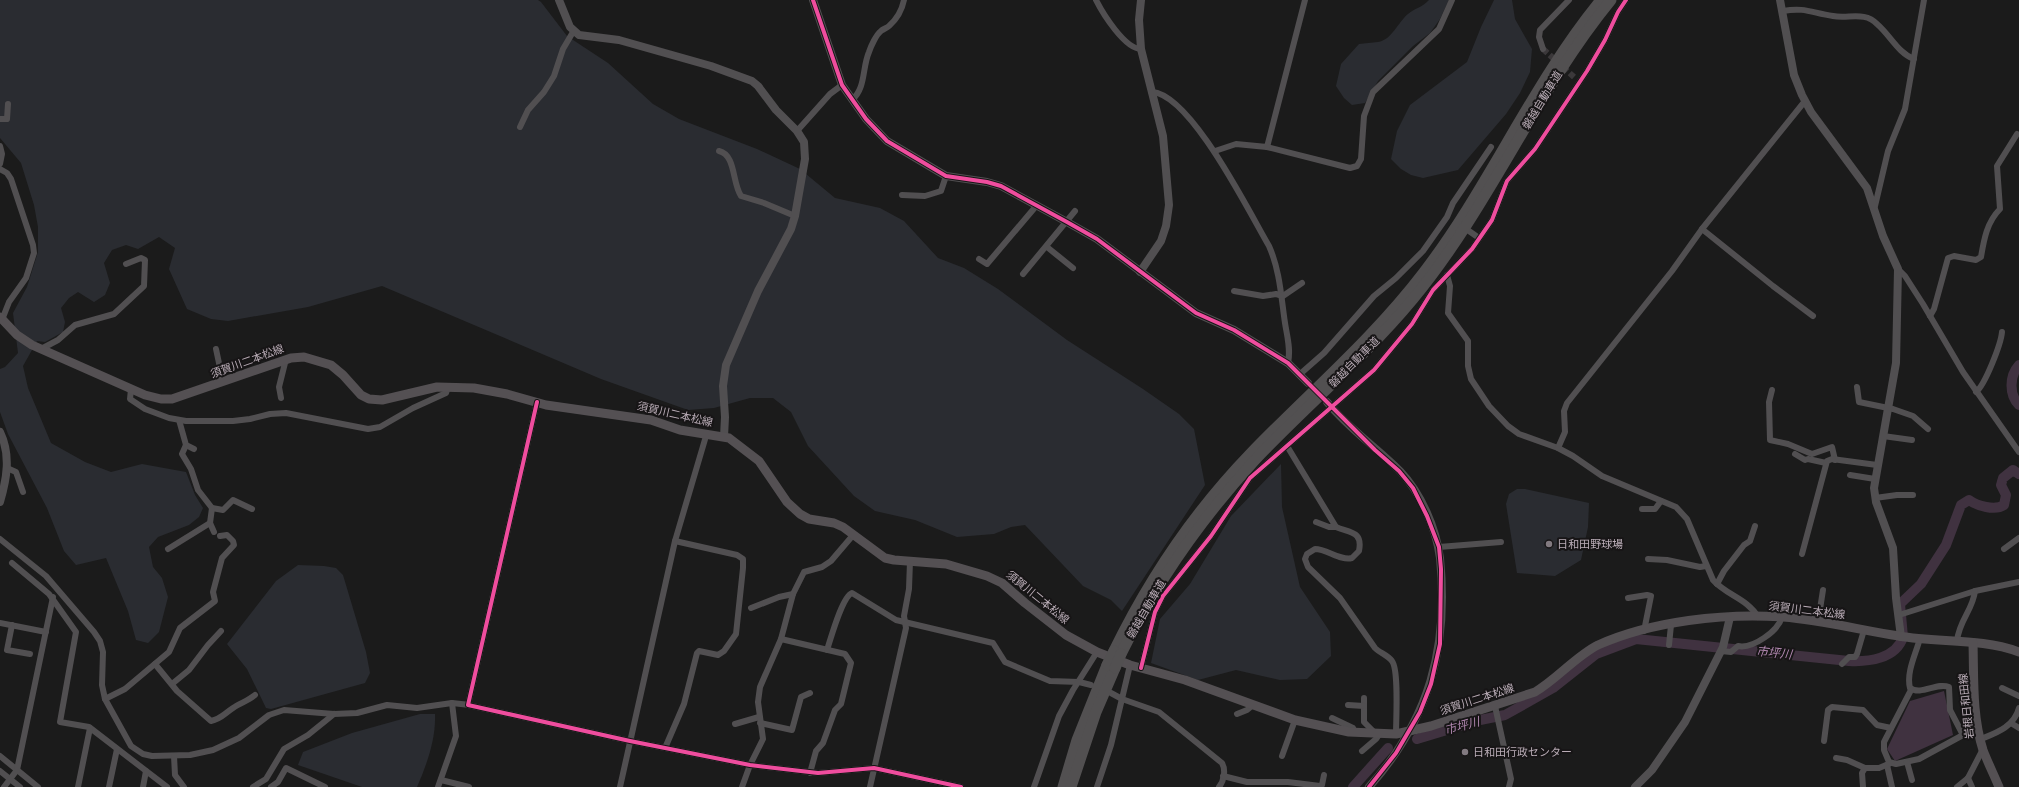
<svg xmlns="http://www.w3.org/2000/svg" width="2019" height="787" viewBox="0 0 2019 787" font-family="'Source Sans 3','Noto Sans JP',sans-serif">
<rect width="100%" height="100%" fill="#1b1b1b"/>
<!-- green -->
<g fill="#2a2c31">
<path d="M0 0H538L541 2 567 36 608 63 653 104 679 119 757 149 800 169 835 198 880 208 904 221 938 258 964 268 998 289 1067 340 1143 389 1179 414 1194 429 1205 485 1122 611 1111 600 1083 586 1025 525 1011 527 994 534 957 537 915 520 875 511 854 496 808 446 791 412 773 398H750L714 408 688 410 601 379 382 286 308 307 228 321 211 319 187 309 169 269 175 248 159 237 138 249 126 245 112 250 104 263 110 283 105 295 94 302 78 292 69 298 61 308 65 322 63 332 45 342 37 341 23 366 28 388 51 443 85 462 111 472 142 464 186 472 195 495 203 508 199 517 189 525 158 537 149 547 153 567 162 578 168 597 159 632 148 643 136 640 128 611 106 558 76 565 64 551 47 508 8 434 0 412V369L5 367 18 353 13 313 27 287 38 252V227L34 205 21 163 0 138Z"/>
<path d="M1429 0H1449L1440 19 1430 33 1413 46 1378 81 1365 103 1352 105 1344 98 1336 86 1341 64 1359 44C1365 43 1372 43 1378 42 1392 40 1398 22 1408 14 1415 8 1423 7 1429 0Z"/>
<path d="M1494 0H1512L1515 19 1532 49 1530 72 1520 93 1506 114 1458 170 1423 178 1411 175 1401 169 1391 159 1397 131 1410 105 1467 62 1481 27Z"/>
<path d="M1281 464 1282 507 1300 587 1330 632 1331 656 1307 679 1280 680 1236 670 1198 680 1151 663 1160 619 1190 584 1231 516Z"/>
<path d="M1517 489H1525L1589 503 1588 527 1581 560 1555 576 1517 573 1506 504 1509 494Z"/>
<path d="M298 565 324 566 336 568 343 575 366 652 370 673 365 683 271 709 266 708 247 669 227 644 276 581Z"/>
<path d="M420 714H435C436 739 427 764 417 787H362L298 765 303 752 352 733Z"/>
</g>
<!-- water -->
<path fill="#403240" d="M1944 691 1953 735 1895 761 1887 749 1910 701Z"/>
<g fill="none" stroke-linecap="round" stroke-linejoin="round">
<!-- river -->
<g stroke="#403240" stroke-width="10">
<path d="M2019 365C2009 376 2009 395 2019 405"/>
<path d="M1417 739 1480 720 1505 715 1553 688 1596 654 1636 639 1849 661C1868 662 1896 659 1903 637L1900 604 1921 584 1946 545 1961 505 1969 500C1977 506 1995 511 2004 505L2006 495 2001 485 2003 478 2013 470 2019 474"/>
<path d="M1353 787 1388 748"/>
</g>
<!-- minor-tunnel -->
<path stroke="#3b383a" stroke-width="6" stroke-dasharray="6 3" stroke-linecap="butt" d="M1543 49 1574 77"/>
<!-- minor -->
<g stroke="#514f51" stroke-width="6">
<path d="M1096 0C1103 14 1125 49 1141 49"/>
<path d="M1783 11C1805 7 1812 13 1833 16 1848 19 1865 11 1877 24 1890 35 1898 53 1914 59"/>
<path d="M1543 49 1539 37 1540 30 1569 0"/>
<path d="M1152 92C1191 94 1250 214 1269 246 1280 271 1281 296 1285 323 1287 336 1291 349 1288 363"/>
<path d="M852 100C866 88 862 68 869 52 871 46 876 35 881 31 883 29 887 28 889 26 897 19 902 10 904 0"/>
<path d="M0 119H7L8 104"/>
<path d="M520 127 528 110 544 92 554 76 563 49 573 32"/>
<path d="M797 131 830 94 842 85"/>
<path d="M0 146 2 154 0 164"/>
<path d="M1267 147 1350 168 1357 166 1361 159 1364 116 1373 92 1439 29 1452 0"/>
<path d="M719 151C736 155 732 183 741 196L764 203 795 216"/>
<path d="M1215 151 1236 144 1267 147 1305 0"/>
<path d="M0 169 7 173 11 179 33 245 34 253 26 278 9 302 2 320"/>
<path d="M902 195 925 196 941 191 946 176"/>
<path d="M1875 206 1888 151 1905 109 1924 0"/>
<path d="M1702 229 1773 286 1813 316"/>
<path d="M1469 231 1479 238"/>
<path d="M1047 247 1073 268"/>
<path d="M979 259 987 264 1037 205"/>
<path d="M1898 269 1905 276 1923 304 1963 372 2019 452"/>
<path d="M1023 274 1075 211"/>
<path d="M1447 275 1450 286 1448 313 1468 341V366L1471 379 1489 406 1508 426 1519 434 1558 448 1573 456 1602 476 1676 507 1687 519 1713 580C1726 595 1748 599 1758 617"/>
<path d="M1234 291 1263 296 1276 294 1283 296 1302 283"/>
<path d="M1930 316 1934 309 1948 258 1954 256 1976 260 1981 257C1984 239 1987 222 2000 209L1997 166 2017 134"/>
<path d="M41 349 58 340 75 325 114 314 144 286 145 260 141 258 126 264"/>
<path d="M216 349 223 382"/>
<path d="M1299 375 1324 353 1374 296 1396 278 1423 251 1447 217 1453 203 1491 147"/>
<path d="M1857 387 1859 402 1893 409 1913 416 1928 429"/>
<path d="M131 389 130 399 145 409 169 418 186 421H233L250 419 270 414 286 413 368 429 380 427 413 408 446 393 448 387"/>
<path d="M1772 390 1769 402 1770 440 1788 444 1812 454 1832 447 1835 460"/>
<path d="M1976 392C1985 385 2001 344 2002 332"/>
<path d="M281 398 279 387 286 359"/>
<path d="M537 402 468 705 630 741 750 765 818 773 874 768 961 787"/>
<path d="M179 420 186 445 194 449"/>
<path d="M1883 436 1912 440"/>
<path d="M186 445 182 454 191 469 198 490 212 508 223 510 233 500 252 509"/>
<path d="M1287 446 1336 527C1350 533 1363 531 1359 551L1352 558C1340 561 1327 549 1315 549L1307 554 1305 559 1308 567 1340 598 1375 648C1380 653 1388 655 1392 661 1399 670 1396 720 1396 734"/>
<path d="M1558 448 1565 432 1564 411 1567 403 1672 271 1702 229 1805 101"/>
<path d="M1795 454 1805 460 1808 459 1826 463"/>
<path d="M7 468 16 472 23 492"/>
<path d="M1850 475 1875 479"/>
<path d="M1875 498 1897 495H1913"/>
<path d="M1642 509H1655L1661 501"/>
<path d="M1316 522 1329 527H1336"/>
<path d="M210 523 214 532"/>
<path d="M0 539 46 576 94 632 100 641 103 652 102 685 105 699 131 746 143 754 152 756 190 755 213 750 239 738 269 715 284 710 334 714 357 713 387 705 417 708 452 703 470 705"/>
<path d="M1439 547 1501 542"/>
<path d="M168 549 210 523 212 508"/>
<path d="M2004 549 2019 538"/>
<path d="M1802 554 1827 461 1832 459 1877 465"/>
<path d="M1648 559 1667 560 1700 567 1706 566"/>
<path d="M12 563 49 594 76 632 60 722 89 727 167 787"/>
<path d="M1717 584 1724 571 1744 545 1750 541 1755 526"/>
<path d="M1628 598 1647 595 1651 596 1644 631"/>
<path d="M751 608 779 597 793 594"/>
<path d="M1899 615 1975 591 2019 582"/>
<path d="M1818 622 1823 590"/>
<path d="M0 623 46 632"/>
<path d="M12 625 7 650 30 654"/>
<path d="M1920 638C1916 654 1906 672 1910 688 1921 696 1937 682 1949 687L1950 710 1963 735"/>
<path d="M781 639 845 654 851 663 841 704 835 710 823 743 816 751 810 773"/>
<path d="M1957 641C1959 620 1973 610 1975 591"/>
<path d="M1669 645 1671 625"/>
<path d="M827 650C831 638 842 597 852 593L896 620 993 643 1005 662 1050 681 1079 682 1091 685"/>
<path d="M1721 651 1731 652 1738 646C1753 649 1778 631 1782 617"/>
<path d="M155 664 177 691 211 721C221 719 224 714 233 708 240 703 248 701 255 695"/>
<path d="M1842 664 1849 657H1855L1857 654 1864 630"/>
<path d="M1141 668 1155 612 1163 596 1211 536 1250 478 1374 370 1412 324 1433 290 1472 249 1492 220 1507 181 1535 149 1587 71 1605 40 1618 12 1626 0"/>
<path d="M172 684 189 670 208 645 221 631"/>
<path d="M2002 688 2019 696"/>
<path d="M1911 690 1884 742V750L1889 762 1896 764 1919 759 1963 735 1979 734"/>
<path d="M1111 693 1122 699 1159 712 1222 763C1226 770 1224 781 1219 787"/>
<path d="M1364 698V722L1375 733"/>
<path d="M105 699 125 689 169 652 180 628 215 601 213 592 222 558 234 545 233 541 227 535 220 536"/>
<path d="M1348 705 1364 706"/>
<path d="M1495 706 1511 779 1509 787"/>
<path d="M1237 714 1247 710 1253 705"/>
<path d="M1332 718 1353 728 1355 732"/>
<path d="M760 723 792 730 801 697 810 693"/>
<path d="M2011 723 2019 728"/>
<path d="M735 724 759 717"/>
<path d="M1981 739C1996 733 2014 727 2019 708"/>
<path d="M1824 741 1828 710 1832 707 1863 710 1877 725 1891 728"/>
<path d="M665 748 684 704 697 653 699 651 718 655 724 651 736 634 743 568V559L737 555 675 541"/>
<path d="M1362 751 1376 739 1380 733"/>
<path d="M0 756 38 787"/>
<path d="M174 756 175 775 184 787"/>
<path d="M1282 756 1295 720"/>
<path d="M1836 758 1847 760 1865 768"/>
<path d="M1907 762 1912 780"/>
<path d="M1887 765 1892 787"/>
<path d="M0 771 20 787"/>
<path d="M1223 776 1247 782H1288L1320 786 1322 785 1324 775"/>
<path d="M1968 778 1972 787"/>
<path d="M441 780 469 787"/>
<path d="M4 787 17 770 53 597"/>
<path d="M78 787 90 728"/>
<path d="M109 787 117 749"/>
<path d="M143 787 146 771"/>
<path d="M253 787 266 779 284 749 308 735 334 714"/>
<path d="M271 787 278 782 286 768 325 787"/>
<path d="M438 787 456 736 452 703"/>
<path d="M620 787 675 541 706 436"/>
<path d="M742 787 750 765 763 739 758 702 760 687 781 639 793 594 804 572 822 567 831 561 854 534"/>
<path d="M870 787 906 628 904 616 909 589 910 561"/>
<path d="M1034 787 1059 716 1073 690 1097 652"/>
<path d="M1097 787 1111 745 1130 665"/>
<path d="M1863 787 1862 773 1865 768H1879L1891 763"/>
<path d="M1957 787 1968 778 1983 749"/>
</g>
<!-- tertiary -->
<g stroke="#514f51" stroke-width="8">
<path d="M559 0 570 27 579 35 619 40 711 66 752 81 758 86 776 110 797 131 804 142 805 159 795 216 791 229 758 291 726 365 723 386 725 417 724 437"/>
<path d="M813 0 842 85 866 119 887 141 946 176 987 182 1001 186 1067 222 1097 239 1196 313 1234 330 1288 363 1308 383"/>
<path d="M1780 0 1794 75 1802 95 1811 112 1867 188 1883 236 1898 269 1896 363 1874 488 1876 502 1893 548 1896 598 1901 637"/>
<path d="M1140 272 1161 241 1166 226 1169 205 1163 136 1141 49 1139 20 1141 0"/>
<path d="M1327 402C1348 428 1376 447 1400 471 1421 493 1436 528 1440 558 1449 648 1429 720 1369 787"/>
<path d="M0 432C11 455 7 478 0 502"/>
<path d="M1635 787 1652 770 1685 722 1723 647 1730 617"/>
</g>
<!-- secondary -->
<g stroke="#545053" stroke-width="9">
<path d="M0 317 17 335 32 345 145 395 161 399H172L291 358 304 357 331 365 343 375 361 395 369 399 382 400 437 387 474 388 507 394 546 405 651 420 680 430 729 438 759 461 787 502 800 514 809 519 834 523 843 527 885 558 894 560 946 564 987 576 1002 583 1025 603 1066 635 1097 652 1130 665 1185 680 1295 720 1349 732 1396 734 1431 726 1535 692C1557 679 1576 656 1598 645 1652 621 1724 613 1783 617 1822 620 1860 630 1899 636 1939 643 1981 638 2019 652"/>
<path d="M1973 643C1974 678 1972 716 1983 750 1988 763 1994 775 1999 787"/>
</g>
<!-- motorway -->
<g stroke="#525051" stroke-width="11">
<path d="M1114 651C1149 579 1195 511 1251 453 1309 393 1373 339 1424 272 1490 186 1532 84 1601 0"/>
<path d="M1121 654C1156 583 1201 519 1254 461 1306 406 1365 357 1413 299 1490 206 1535 93 1611 0"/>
<path d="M1063 787 1077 740 1107 665"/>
<path d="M1071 787 1096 712 1115 668"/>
</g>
<!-- motorway-bridge -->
<g stroke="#525051" stroke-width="11">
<path d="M1107 665 1114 651"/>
<path d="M1115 668 1121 654"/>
</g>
<defs>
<g id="cycleway">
<path d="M813 0 842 85 866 119 887 141 946 176 987 182 1001 186 1067 222 1097 239 1196 313 1234 330 1288 363 1375 450 1399 471 1413 488 1427 516 1439 547 1441 569 1440 644 1431 684 1420 712 1396 753 1369 787"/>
<path d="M537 402 468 705 630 741 750 765 818 773 874 768 961 787"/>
<path d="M1141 668 1155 612 1163 596 1211 536 1250 478 1374 370 1412 324 1433 290 1472 249 1492 220 1507 181 1535 149 1587 71 1605 40 1618 12 1626 0"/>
</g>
</defs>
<!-- cycleway casing -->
<use href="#cycleway" stroke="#171516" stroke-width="6"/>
<!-- cycleway -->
<use href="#cycleway" stroke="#ef4d9e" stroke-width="4"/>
</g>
<!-- markers -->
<g fill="#827a80" stroke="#171516" stroke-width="1.5">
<circle cx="1549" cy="544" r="4"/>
<circle cx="1465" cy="752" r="4"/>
</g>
<g text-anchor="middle" stroke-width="4" stroke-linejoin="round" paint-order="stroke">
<!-- street labels -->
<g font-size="11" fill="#baadb7" stroke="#171516">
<text transform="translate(1542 100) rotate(-59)" y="4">磐越自動車道</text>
<text transform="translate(247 361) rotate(-20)" y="4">須賀川二本松線</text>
<text transform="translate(1354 362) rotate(-45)" y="4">磐越自動車道</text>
<text transform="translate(675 414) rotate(13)" y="4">須賀川二本松線</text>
<text transform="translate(1038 597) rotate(39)" y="4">須賀川二本松線</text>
<text transform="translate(1146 609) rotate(-60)" y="4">磐越自動車道</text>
<text transform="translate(1807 610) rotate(7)" y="4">須賀川二本松線</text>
<text transform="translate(1477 699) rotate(-18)" y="4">須賀川二本松線</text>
<text transform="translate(1966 706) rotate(-96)" y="4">岩根日和田線</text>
</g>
<!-- poi labels -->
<g font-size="11" fill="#baadb7" stroke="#171516" text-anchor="start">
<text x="1557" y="548">日和田野球場</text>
<text x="1473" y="756">日和田行政センター</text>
</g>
<!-- water labels -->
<g font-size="12" font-style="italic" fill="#b288b1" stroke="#171516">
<text transform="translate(1774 653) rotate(6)" y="4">市坪川</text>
<text transform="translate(1462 726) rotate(-15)" y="4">市坪川</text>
</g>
</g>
</svg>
